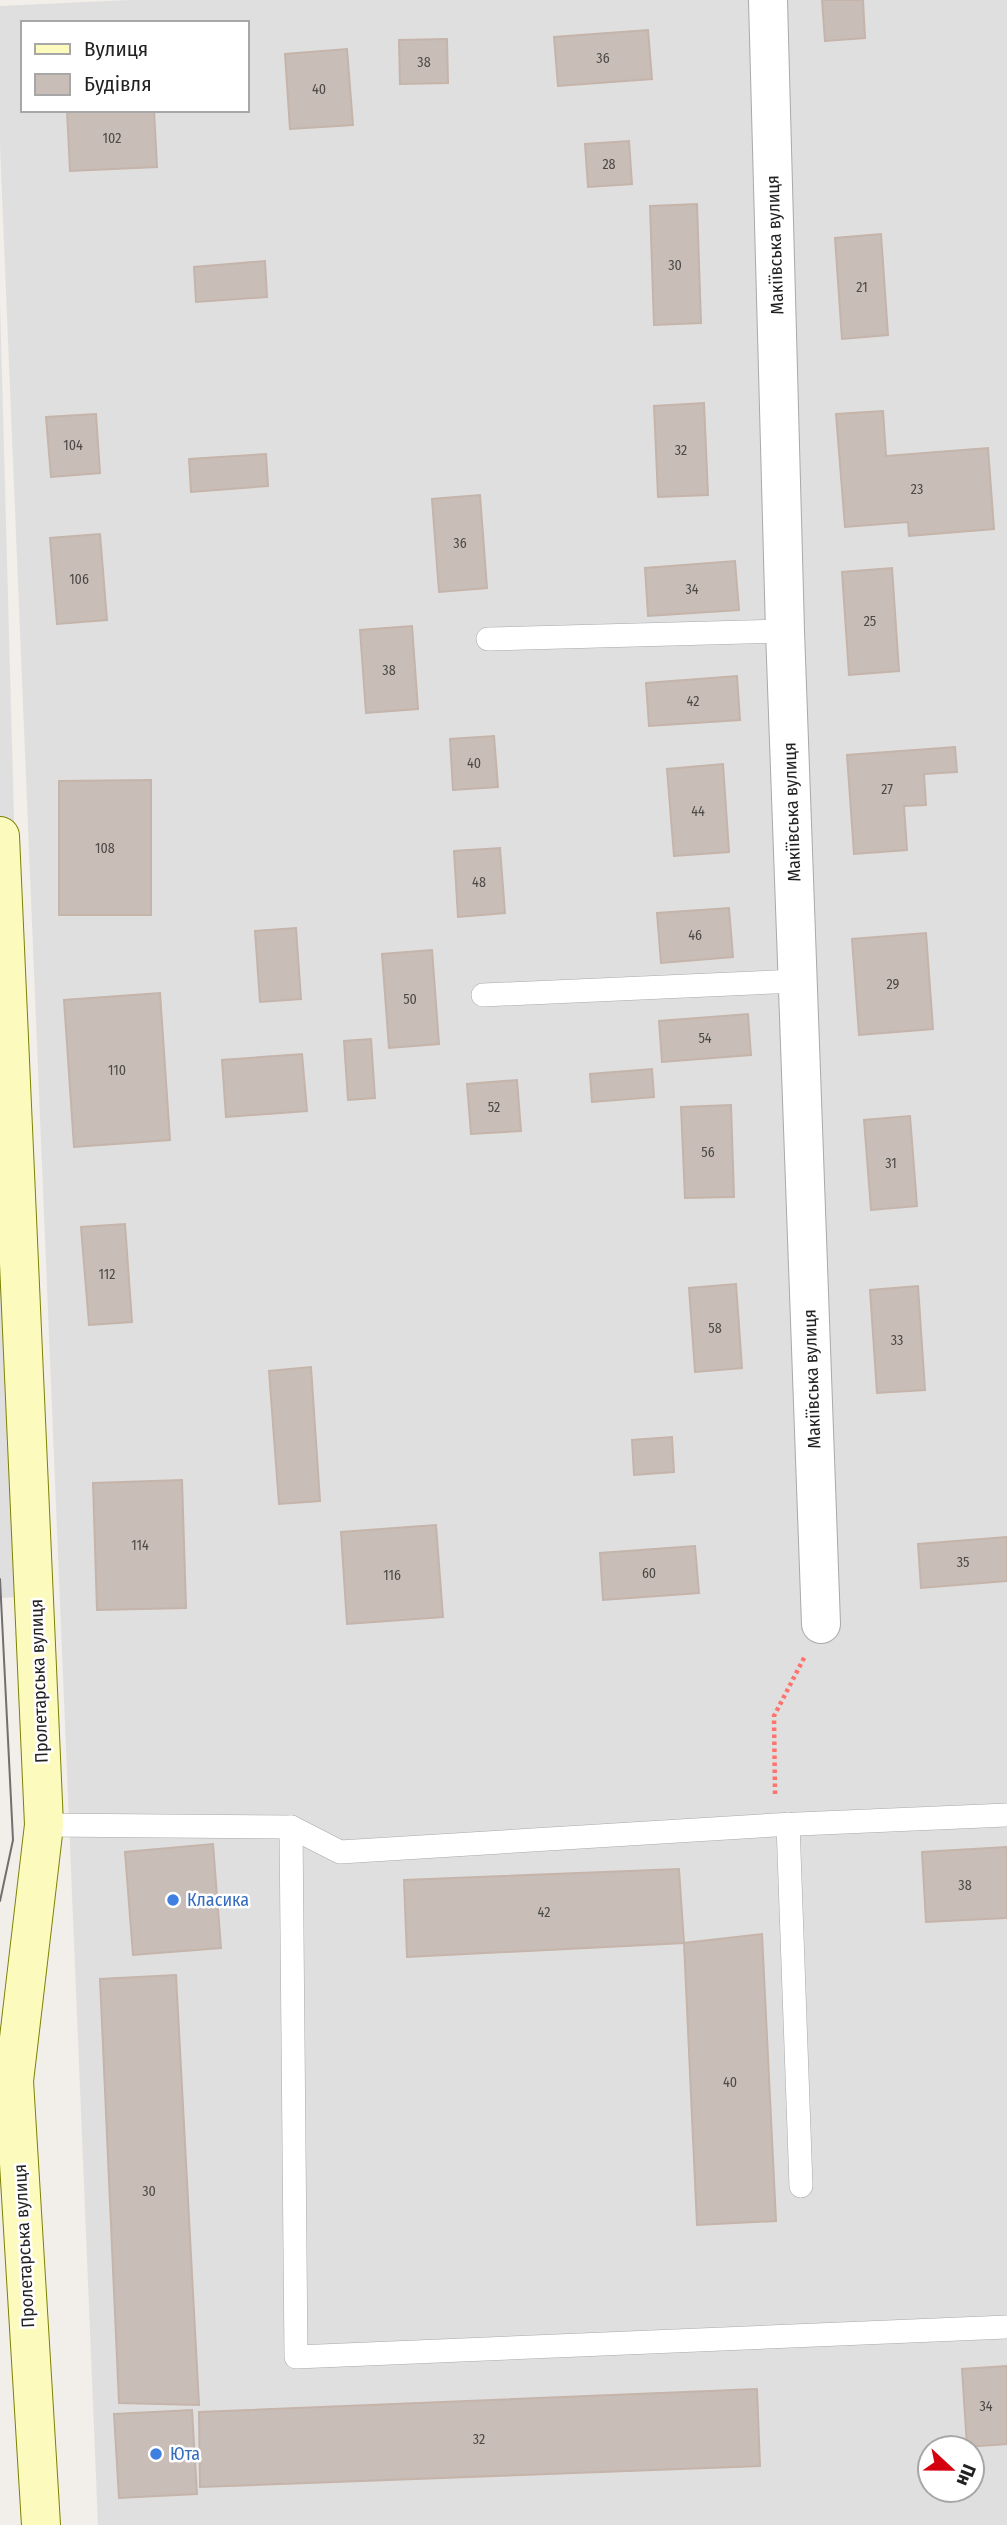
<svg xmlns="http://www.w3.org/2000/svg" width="1007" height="2525" viewBox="0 0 1007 2525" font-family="'Fira Sans Condensed',sans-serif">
<rect width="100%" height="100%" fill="#f2eee9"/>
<!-- residential -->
<g fill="#e0dfdf" fill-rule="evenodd">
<path d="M130 0H1007V2525H98L0 146V6ZM23 23H247V110H23ZM930 2448H972V2490H930Z"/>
<path d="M0 302 35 1596 0 1598Z"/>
</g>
<!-- building -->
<g fill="#c8beb7" stroke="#c5b4aa" stroke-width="2">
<path d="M822 0H863L865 38 825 41Z"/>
<path d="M648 30 652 79 558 86 554 37Z"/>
<path d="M447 39 448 83 400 84 399 40Z"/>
<path d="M347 49 353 125 290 129 285 54Z"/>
<path d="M67 110H154L157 167 70 171Z"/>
<path d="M629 141 632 184 588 187 585 144Z"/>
<path d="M697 204 701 323 654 325 650 206Z"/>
<path d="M881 234 888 335 842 339 835 238Z"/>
<path d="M265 261 267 297 196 302 194 267Z"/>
<path d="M704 403 708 495 658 497 654 406Z"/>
<path d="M883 411 886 456 988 448 994 529 909 536 908 522 845 527 836 414Z"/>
<path d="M96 414 100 473 51 477 46 417Z"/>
<path d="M266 454 268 486 191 492 189 459Z"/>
<path d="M480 495 487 588 439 592 432 499Z"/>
<path d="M100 534 107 620 57 624 50 538Z"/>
<path d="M735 561 739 610 648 616 645 568Z"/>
<path d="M892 568 899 671 849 675 842 572Z"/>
<path d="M412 626 418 709 366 713 360 630Z"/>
<path d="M737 676 740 720 649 726 646 683Z"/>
<path d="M494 736 498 787 453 790 450 739Z"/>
<path d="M955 747 957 772 924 774 926 805 904 806 907 850 854 854 847 755Z"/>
<path d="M723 764 729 852 674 856 667 769Z"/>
<path d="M151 780V915H59V781Z"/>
<path d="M500 848 505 913 458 917 454 851Z"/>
<path d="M729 908 733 957 661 963 657 913Z"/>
<path d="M296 928 301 999 260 1002 255 931Z"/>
<path d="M926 933 933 1029 859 1035 852 939Z"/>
<path d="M432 950 439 1044 389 1048 382 954Z"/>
<path d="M160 993 170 1140 74 1147 64 1000Z"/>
<path d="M748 1014 751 1055 662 1062 659 1021Z"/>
<path d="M371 1039 375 1098 348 1100 344 1041Z"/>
<path d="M302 1054 307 1111 226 1117 222 1060Z"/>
<path d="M652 1069 654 1097 592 1102 590 1074Z"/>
<path d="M517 1080 521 1131 471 1134 467 1084Z"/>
<path d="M731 1105 734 1197 685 1198 681 1107Z"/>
<path d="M910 1116 917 1206 871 1210 864 1120Z"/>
<path d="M125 1224 132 1322 89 1325 81 1227Z"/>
<path d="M736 1284 742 1368 695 1372 689 1288Z"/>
<path d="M918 1286 925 1390 877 1393 870 1290Z"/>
<path d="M311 1367 320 1501 279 1504 269 1371Z"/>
<path d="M672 1437 674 1472 634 1475 632 1440Z"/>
<path d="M182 1480 186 1608 97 1610 93 1483Z"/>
<path d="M436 1525 443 1617 347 1624 341 1532Z"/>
<path d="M1007 1537V1581L921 1588 918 1544Z"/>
<path d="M695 1546 699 1593 603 1600 600 1553Z"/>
<path d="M213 1844 221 1948 133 1955 125 1852Z"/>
<path d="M1007 1847V1918L926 1922 922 1852Z"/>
<path d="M679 1869 684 1943 407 1957 404 1880Z"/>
<path d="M762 1934 776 2221 697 2225 684 1943Z"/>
<path d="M176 1975 199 2405 119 2403 100 1979Z"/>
<path d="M1007 2366V2444L967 2447 962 2369Z"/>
<path d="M757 2389 760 2466 200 2487 199 2412Z"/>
<path d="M192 2410 197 2494 119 2498 114 2414Z"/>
</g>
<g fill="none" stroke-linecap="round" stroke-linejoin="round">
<defs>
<g id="lane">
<path d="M488 639 785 631"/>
<path d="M483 995 798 981"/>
<path d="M788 1824 801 2186"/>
<path d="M44 1825 291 1827 340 1852 775 1825 1007 1815"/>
<path d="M291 1827 296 2357 1007 2327"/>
</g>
<path id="street" d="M768 0 785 631 821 1624"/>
<path id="secondary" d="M0 836 44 1825 14 2081 41 2525"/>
</defs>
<!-- lane casing -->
<use href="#lane" stroke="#a9a9a9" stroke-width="24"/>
<!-- street casing -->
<use href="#street" stroke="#a9a9a9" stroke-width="40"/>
<!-- secondary casing -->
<use href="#secondary" stroke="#7c8200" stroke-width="40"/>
<!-- path -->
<path stroke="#ff736d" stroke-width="4.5" stroke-dasharray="3.5 3.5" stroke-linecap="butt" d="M775 1794 774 1716 805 1656"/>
<!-- lane -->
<use href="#lane" stroke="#fff" stroke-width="23"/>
<!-- street -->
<use href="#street" stroke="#fff" stroke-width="38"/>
<!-- secondary -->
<use href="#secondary" stroke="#fcfbbd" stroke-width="38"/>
<!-- tram -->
<path stroke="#707070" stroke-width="2" d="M0 1579 13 1840 0 1901"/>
</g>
<!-- markers -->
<g fill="#3f7fe0" stroke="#fff" stroke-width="2.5">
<circle cx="173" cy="1900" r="7"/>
<circle cx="156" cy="2454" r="7"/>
</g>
<g text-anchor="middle" stroke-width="5" stroke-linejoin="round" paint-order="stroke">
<!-- number labels -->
<g font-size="14" fill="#4c4947">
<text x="603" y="63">36</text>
<text x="424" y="67">38</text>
<text x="319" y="94">40</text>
<text x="112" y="143">102</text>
<text x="609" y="169">28</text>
<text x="675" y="270">30</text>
<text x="862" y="292">21</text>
<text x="73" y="450">104</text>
<text x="681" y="455">32</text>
<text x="917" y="494">23</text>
<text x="460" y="548">36</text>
<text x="79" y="584">106</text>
<text x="692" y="594">34</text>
<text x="870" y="626">25</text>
<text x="389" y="675">38</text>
<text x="693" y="706">42</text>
<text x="474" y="768">40</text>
<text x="887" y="794">27</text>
<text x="698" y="816">44</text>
<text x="105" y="853">108</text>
<text x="479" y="887">48</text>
<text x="695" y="940">46</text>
<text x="893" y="989">29</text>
<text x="410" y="1004">50</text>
<text x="705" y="1043">54</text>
<text x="117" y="1075">110</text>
<text x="494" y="1112">52</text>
<text x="708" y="1157">56</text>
<text x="891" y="1168">31</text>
<text x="107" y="1279">112</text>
<text x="715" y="1333">58</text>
<text x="897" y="1345">33</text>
<text x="140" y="1550">114</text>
<text x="963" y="1567">35</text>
<text x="649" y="1578">60</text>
<text x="392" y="1580">116</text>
<text x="965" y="1890">38</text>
<text x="544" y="1917">42</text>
<text x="730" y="2087">40</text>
<text x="149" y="2196">30</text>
<text x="986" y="2411">34</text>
<text x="479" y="2444">32</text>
</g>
<!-- street labels -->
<g font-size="18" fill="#222" stroke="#fff">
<text transform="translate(775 245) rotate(-92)" y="6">Макіївська вулиця</text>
<text transform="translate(792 812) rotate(-92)" y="6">Макіївська вулиця</text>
<text transform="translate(812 1379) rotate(-92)" y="6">Макіївська вулиця</text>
<text transform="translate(39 1681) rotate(-92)" y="6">Пролетарська вулиця</text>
<text transform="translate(24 2246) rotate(-93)" y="6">Пролетарська вулиця</text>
</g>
<!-- shop labels -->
<g font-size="18" fill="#366cbe" stroke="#fff" text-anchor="start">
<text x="187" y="1906">Класика</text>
<text x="170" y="2460">Юта</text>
</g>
</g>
<!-- legend -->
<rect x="21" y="21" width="228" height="91" fill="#ffffff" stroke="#a7a7a7" stroke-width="2"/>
<rect x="35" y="44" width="35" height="10" fill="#fcfbbd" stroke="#a7a7a7" stroke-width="2"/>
<text x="84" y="56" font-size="21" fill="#222222">Вулиця</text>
<rect x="35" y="74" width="35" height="21" fill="#c8beb7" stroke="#a7a7a7" stroke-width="2"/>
<text x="84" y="91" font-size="21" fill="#222222">Будівля</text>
<!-- north arrow -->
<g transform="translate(951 2469) rotate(112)"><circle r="33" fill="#ffffff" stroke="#a7a7a7" stroke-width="2"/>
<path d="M0-5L12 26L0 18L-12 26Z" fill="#d4000e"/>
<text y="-10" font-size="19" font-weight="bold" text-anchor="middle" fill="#222222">Пн</text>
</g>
</svg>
